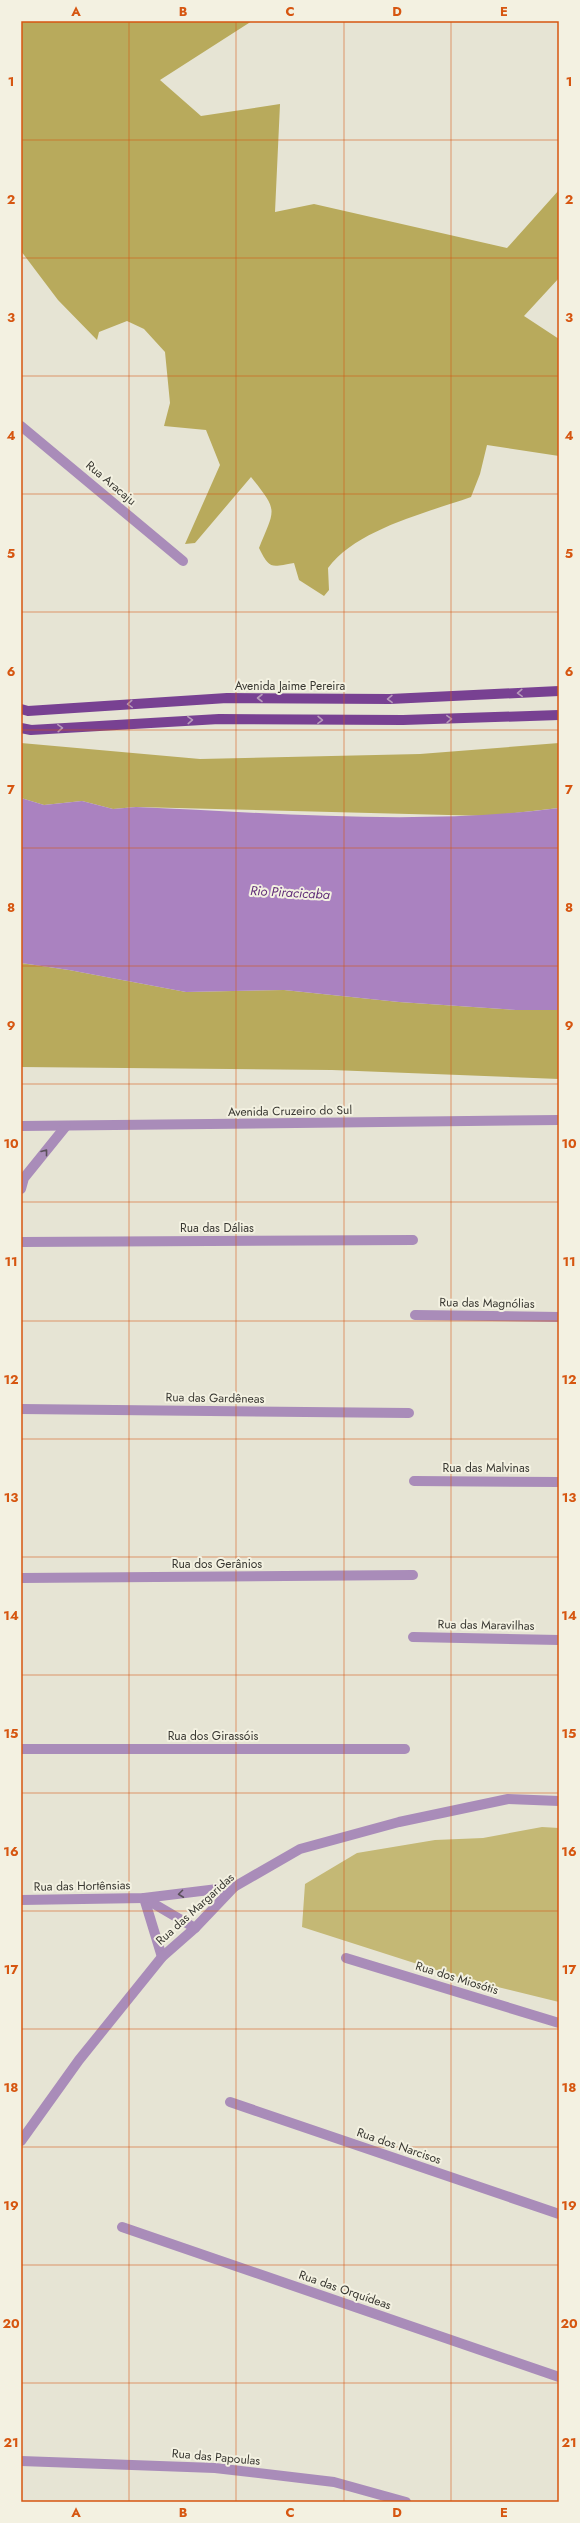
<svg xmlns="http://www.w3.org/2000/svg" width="580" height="2523" viewBox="0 0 580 2523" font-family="Jost,sans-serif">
<rect width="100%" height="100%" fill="#e6e4d4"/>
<!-- green -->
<path fill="#c4b875" d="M542 1827 559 1828V2002L461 1978 302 1927 305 1884 357 1853 435 1840 483 1838Z"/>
<!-- forest -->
<g fill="#b8aa5c">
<path d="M21 21H252L160 80 201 116 280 104 275 212 314 204 507 248 559 190V278L524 316 559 339V456L487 445 480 474 471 497C426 513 357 529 328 568L329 590 324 596 299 580 294 563C271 567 270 570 259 548 275 508 279 512 251 477L195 543 185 544 220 465 206 430 164 426 170 403 165 352 144 329 127 321 99 332 97 340 58 300 21 251Z"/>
<path d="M21 743 200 759 420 754 559 743V808L487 816 136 807 113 809 82 801 44 805 21 798Z"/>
<path d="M21 963 69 970 186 992 284 990 399 1002 516 1010H559V1079L332 1070 21 1067Z"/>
</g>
<!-- water -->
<path fill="#aa82c0" d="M21 798 44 805 82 801 113 809 136 807C277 813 419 826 559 808V1010H516L399 1002 284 990 186 992 69 970 21 963Z"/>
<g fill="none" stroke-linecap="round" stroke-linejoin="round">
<!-- minor -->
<g stroke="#a98cb9" stroke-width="10">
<path d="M21 426 183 561"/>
<path d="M21 1126 559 1120"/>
<path d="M21 1189 24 1178 66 1126"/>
<path d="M21 1242 413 1240"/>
<path d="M415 1315 559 1317"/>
<path d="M21 1409 409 1413"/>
<path d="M414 1481 559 1482"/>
<path d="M21 1578 413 1575"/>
<path d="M413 1637 559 1640"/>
<path d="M21 1749H405"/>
<path d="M144 1898 162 1957"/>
<path d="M144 1898 195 1928"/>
<path d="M21 1900 144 1898 234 1887"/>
<path d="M346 1958 559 2023"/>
<path d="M230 2102 559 2214"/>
<path d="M21 2141 79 2060 162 1957 195 1928 234 1887 300 1849 399 1822 508 1799 559 1801"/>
<path d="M122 2227 559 2377"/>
<path d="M21 2461 215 2468 334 2482 406 2502"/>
</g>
<!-- major -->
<g stroke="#784192" stroke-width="10">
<path d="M21 709 28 711 227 698 390 699 559 691"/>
<path d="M21 728 31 730 219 719 403 720 559 715"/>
</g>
</g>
<!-- one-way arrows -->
<defs><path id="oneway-chevron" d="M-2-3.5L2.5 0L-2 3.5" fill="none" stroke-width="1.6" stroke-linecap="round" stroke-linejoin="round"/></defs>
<g stroke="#b699ba">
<use href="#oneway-chevron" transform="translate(520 693) rotate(177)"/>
<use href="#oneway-chevron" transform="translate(260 698) rotate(-180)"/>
<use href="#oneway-chevron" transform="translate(390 699) rotate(179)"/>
<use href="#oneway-chevron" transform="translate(130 704) rotate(176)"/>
<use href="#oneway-chevron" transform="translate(449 719) rotate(-2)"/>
<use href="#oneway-chevron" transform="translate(190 720) rotate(-3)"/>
<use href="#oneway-chevron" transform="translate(320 720) rotate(1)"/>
<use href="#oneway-chevron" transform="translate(60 728) rotate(-3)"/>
</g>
<g stroke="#5a505a">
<use href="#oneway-chevron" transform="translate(45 1152) rotate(-52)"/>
<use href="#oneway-chevron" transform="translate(181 1894) rotate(173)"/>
</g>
<!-- grid -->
<path fill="none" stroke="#d65610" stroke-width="1" stroke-opacity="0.55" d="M129 21V2502M236 21V2502M344 21V2502M451 21V2502M21 140H559M21 258H559M21 376H559M21 494H559M21 612H559M21 730H559M21 848H559M21 966H559M21 1084H559M21 1202H559M21 1321H559M21 1439H559M21 1557H559M21 1675H559M21 1793H559M21 1911H559M21 2029H559M21 2147H559M21 2265H559M21 2383H559"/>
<g text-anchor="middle" stroke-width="4" stroke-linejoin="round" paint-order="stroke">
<!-- street labels -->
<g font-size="12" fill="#383731" stroke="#f3f1e1">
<text transform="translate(111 483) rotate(40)" y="4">Rua Aracaju</text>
<text x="290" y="690">Avenida Jaime Pereira</text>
<text transform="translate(290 1111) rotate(-1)" y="4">Avenida Cruzeiro do Sul</text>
<text x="217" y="1232">Rua das Dálias</text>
<text transform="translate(487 1303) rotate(1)" y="4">Rua das Magnólias</text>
<text transform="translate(215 1398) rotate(1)" y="4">Rua das Gardêneas</text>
<text x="486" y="1472">Rua das Malvinas</text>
<text x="217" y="1568">Rua dos Gerânios</text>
<text transform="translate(486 1625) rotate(1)" y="4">Rua das Maravilhas</text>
<text x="213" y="1740">Rua dos Girassóis</text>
<text transform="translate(82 1886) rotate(-1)" y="4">Rua das Hortênsias</text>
<text transform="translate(195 1909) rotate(-42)" y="4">Rua das Margaridas</text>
<text transform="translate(457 1978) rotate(17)" y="4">Rua dos Miosótis</text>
<text transform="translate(399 2146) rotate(19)" y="4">Rua dos Narcisos</text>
<text transform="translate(345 2290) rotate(19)" y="4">Rua das Orquídeas</text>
<text transform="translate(216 2457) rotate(5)" y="4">Rua das Papoulas</text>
</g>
<!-- water labels -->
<g font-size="13" font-style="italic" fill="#5f2b77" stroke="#f3f1e1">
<text transform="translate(290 892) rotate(3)" y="5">Rio Piracicaba</text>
</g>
</g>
<!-- border -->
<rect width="580" height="2523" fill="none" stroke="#f3f1e1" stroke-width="44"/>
<rect x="22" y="22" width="536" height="2479" fill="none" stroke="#d65610" stroke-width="1.5"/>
<g font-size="13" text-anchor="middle" font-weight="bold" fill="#d65610">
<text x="76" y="16">A</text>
<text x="183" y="16">B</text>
<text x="290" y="16">C</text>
<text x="397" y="16">D</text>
<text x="504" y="16">E</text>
<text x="11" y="86">1</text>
<text x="569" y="86">1</text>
<text x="11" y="204">2</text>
<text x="569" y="204">2</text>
<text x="11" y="322">3</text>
<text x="569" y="322">3</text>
<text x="11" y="440">4</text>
<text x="569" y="440">4</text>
<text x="11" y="558">5</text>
<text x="569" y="558">5</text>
<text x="11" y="676">6</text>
<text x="569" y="676">6</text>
<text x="11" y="794">7</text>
<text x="569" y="794">7</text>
<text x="11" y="912">8</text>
<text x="569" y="912">8</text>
<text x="11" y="1030">9</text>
<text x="569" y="1030">9</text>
<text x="11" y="1148">10</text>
<text x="569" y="1148">10</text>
<text x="11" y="1266">11</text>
<text x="569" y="1266">11</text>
<text x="11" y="1384">12</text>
<text x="569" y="1384">12</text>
<text x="11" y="1502">13</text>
<text x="569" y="1502">13</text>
<text x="11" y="1620">14</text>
<text x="569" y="1620">14</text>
<text x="11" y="1738">15</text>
<text x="569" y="1738">15</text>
<text x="11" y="1856">16</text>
<text x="569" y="1856">16</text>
<text x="11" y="1974">17</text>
<text x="569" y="1974">17</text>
<text x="11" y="2092">18</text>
<text x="569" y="2092">18</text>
<text x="11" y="2210">19</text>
<text x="569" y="2210">19</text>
<text x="11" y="2328">20</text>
<text x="569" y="2328">20</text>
<text x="11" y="2447">21</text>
<text x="569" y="2447">21</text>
<text x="76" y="2517">A</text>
<text x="183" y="2517">B</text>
<text x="290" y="2517">C</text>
<text x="397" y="2517">D</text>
<text x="504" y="2517">E</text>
</g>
</svg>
